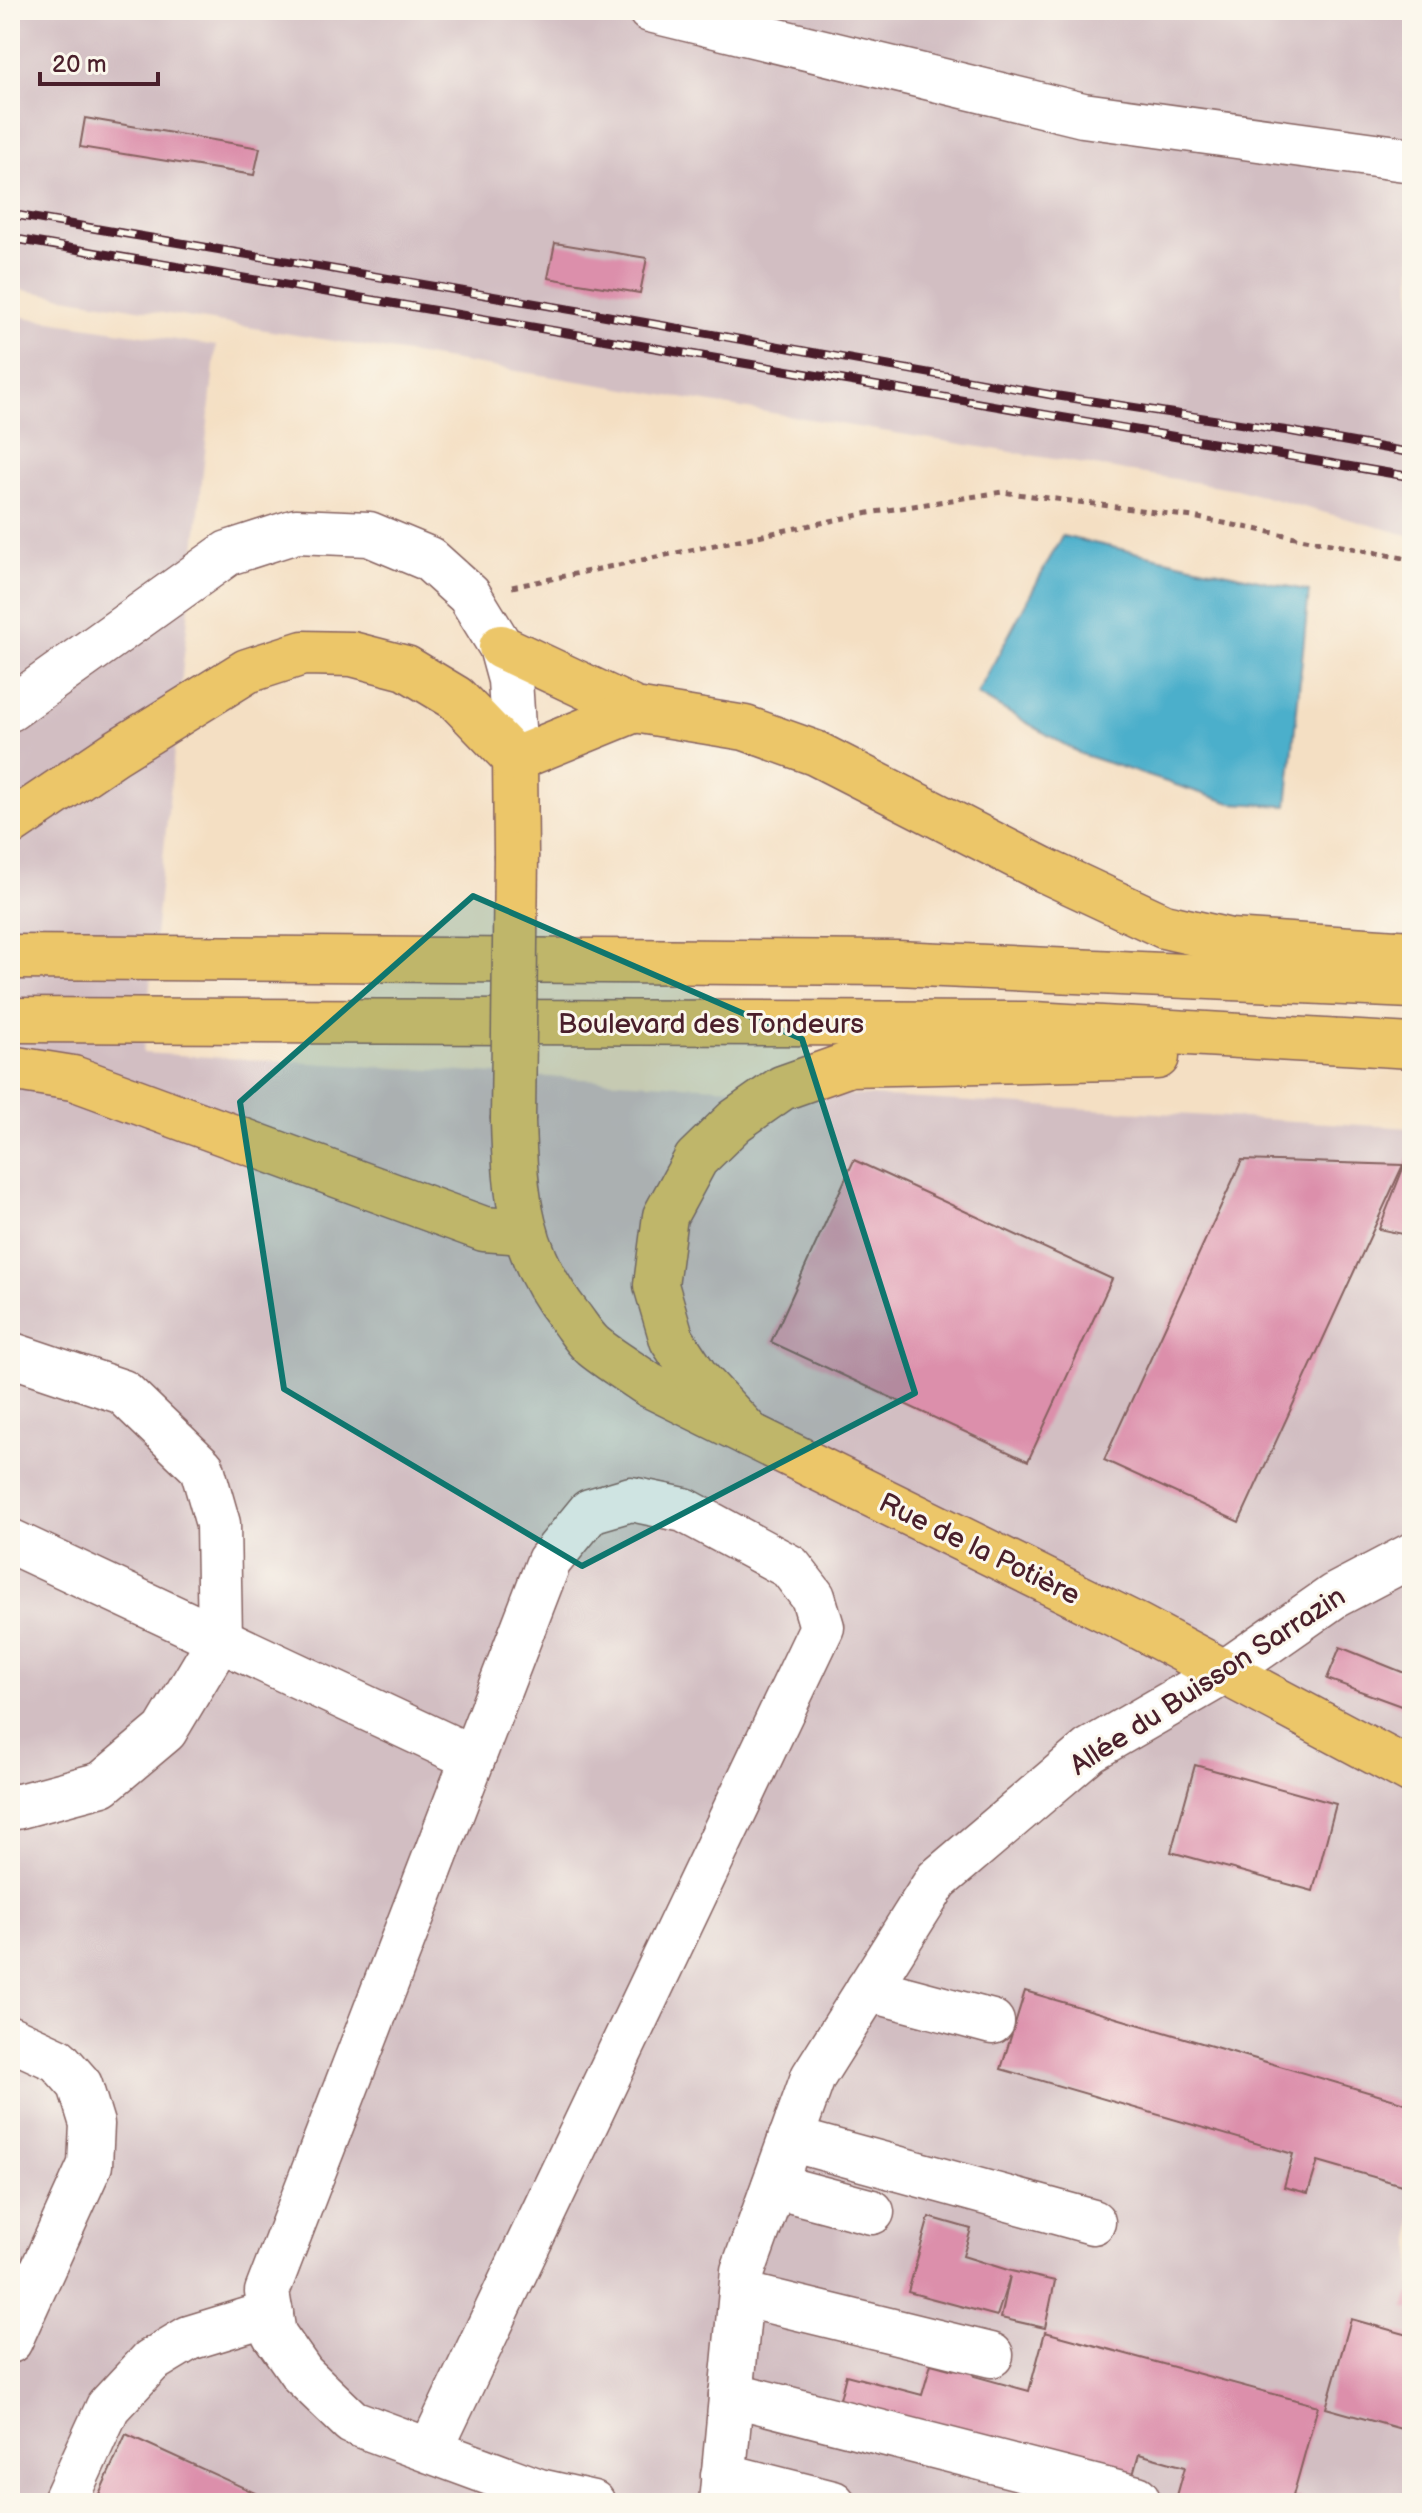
<svg xmlns="http://www.w3.org/2000/svg" width="1422" height="2513" viewBox="0 0 1422 2513" font-family="'Balsamiq Sans',sans-serif">
<rect width="100%" height="100%" fill="#fbf7ec"/>
<filter id="ink" filterUnits="userSpaceOnUse"><feTurbulence type="fractalNoise" baseFrequency=".0125" numOctaves="2"/><feDisplacementMap in="SourceGraphic" scale="16" xChannelSelector="R" yChannelSelector="G"/><feConvolveMatrix kernelMatrix="1 2 1 2 8 2 1 2 1" color-interpolation-filters="sRGB"/></filter>
<filter id="wash" filterUnits="userSpaceOnUse"><feTurbulence type="fractalNoise" baseFrequency=".006" numOctaves="4" result="noise"/><feDisplacementMap in="SourceGraphic" scale="32" xChannelSelector="R" yChannelSelector="G"/><feGaussianBlur stdDeviation="1.8" result="paint"/><feColorMatrix in="noise" values="0 0 0 0 0 0 0 0 0 0 0 0 0 0 0 0 0 1.4 0 .05"/><feComposite in="paint" operator="in"/></filter>
<g filter="url(#wash)">
<rect width="100%" height="100%" fill="#f4dfc3"/>
<!-- industrial -->
<g fill="#d2bec2">
<path d="M10 10H1412V536L1236 489 10 288Z"/>
<path d="M10 315 216 346 143 1053 1412 1128V2503H10Z"/>
</g>
<!-- water -->
<path fill="#4cafcb" stroke="#4b677b" stroke-width="2" d="M1062 536 1309 591 1287 806 1231 803 1081 754 977 694Z"/>
<g id="blocks">
<!-- building -->
<g fill="#dc8fab">
<path d="M85 118 260 148 254 175 80 147Z"/>
<path d="M555 243 647 258 640 293 548 278Z"/>
<path d="M1412 1146V1236L1379 1229Z"/>
<path d="M854 1160 1112 1279 1028 1461 771 1342Z"/>
<path d="M1242 1160 1403 1165 1239 1522 1104 1460Z"/>
<path d="M1340 1647 1412 1676V1710L1327 1679Z"/>
<path d="M1195 1765 1336 1804 1313 1891 1171 1852Z"/>
<path d="M1025 1991 1412 2105V2188L1318 2161 1308 2193 1284 2187 1293 2154 1001 2069Z"/>
<path d="M929 2217 971 2229 963 2256 1011 2271 1055 2281 1045 2328 1001 2318 1010 2276 997 2316 908 2292Z"/>
<path d="M1409 2294 1412 2295V2310L1405 2308Z"/>
<path d="M1351 2319 1412 2336V2432L1326 2408Z"/>
<path d="M1045 2332 1318 2406 1293 2496 1314 2503H1175L1185 2467 1139 2454 1131 2482 839 2403 846 2375 922 2395 931 2364 953 2370 960 2366 970 2368 974 2376 1029 2391Z"/>
<path d="M126 2434 277 2503H95Z"/>
</g>
</g>
</g>
<g filter="url(#ink)">
<use href="#blocks" fill-opacity="0" stroke="#866260" stroke-width="2"/>
<g fill="none" stroke-linecap="round" stroke-linejoin="round">
<defs>
<g id="minor">
<path d="M650 10 1083 115 1412 160"/>
<path d="M10 709 228 553 296 531 369 534 429 559 469 595 501 647 510 680 515 759"/>
<path d="M10 1354 123 1392 202 1468 218 1524 220 1639 165 1731 102 1784 16 1807 10 1805"/>
<path d="M10 1541 473 1758"/>
<path d="M868 1989 992 2022"/>
<path d="M10 2038 58 2060 80 2085 92 2124 90 2165 10 2341"/>
<path d="M790 2139 1093 2222"/>
<path d="M774 2186 872 2212"/>
<path d="M741 2294 991 2355"/>
<path d="M731 2394 1137 2498"/>
<path d="M430 2451 822 1627 813 1597 790 1567 684 1510 631 1499 590 1511 549 1561 267 2292 274 2334 302 2374 352 2422 539 2491 593 2503"/>
<path d="M723 2475 833 2503"/>
<path d="M64 2503 108 2407 151 2361 189 2338 271 2313"/>
<path d="M721 2503 743 2271 813 2077 937 1880 1090 1750 1225 1672 1334 1596 1412 1555"/>
</g>
<g id="major">
<path d="M515 759 516 855"/>
<path d="M513 1120C515 1197 520 1254 570 1317 577 1326 584 1338 593 1346 610 1360 631 1372 649 1385L1136 1625 1412 1772"/>
</g>
<g id="highway">
<path d="M501 647 635 710 745 728 815 753 1042 869 1164 926 1230 941 1412 953"/>
<path d="M10 824 115 753 247 671 303 653 352 654 406 668 456 698 515 759 635 710"/>
<path d="M10 957 897 963 1412 986"/>
<path d="M10 1020 1034 1024 1412 1046"/>
<path d="M10 1068 73 1078 484 1229 524 1232"/>
<path d="M750 1435 697 1378 672 1340 656 1285 665 1216 696 1159 735 1121 782 1088 850 1064 1157 1057"/>
</g>
</defs>
<!-- minor casing -->
<use href="#minor" stroke="#866260" stroke-width="47"/>
<!-- major casing -->
<use href="#major" stroke="#866260" stroke-width="47"/>
<!-- highway casing -->
<use href="#highway" stroke="#866260" stroke-width="47"/>
<!-- path -->
<path stroke="#866260" stroke-width="5" stroke-dasharray="6 6" stroke-linecap="butt" d="M512 587 869 513 1002 492 1193 517 1408 559"/>
<!-- minor -->
<use href="#minor" stroke="#fff" stroke-width="44"/>
<!-- major -->
<use href="#major" stroke="#ecc669" stroke-width="44"/>
<!-- highway -->
<use href="#highway" stroke="#ecc669" stroke-width="44"/>
<defs>
<g id="rail">
<path d="M10 214 603 315 1052 395 1289 431 1412 453"/>
<path d="M10 238 1412 477"/>
</g>
</defs>
<!-- rail casing -->
<use href="#rail" stroke="#4a1f2b" stroke-width="9"/>
<!-- rail -->
<use href="#rail" stroke="#fbf7ec" stroke-width="6" stroke-dasharray="18" stroke-linecap="butt"/>
<defs>
<path id="major-bridge" d="M513 1120 516 855"/>
</defs>
<!-- major-bridge casing -->
<use href="#major-bridge" stroke="#866260" stroke-width="47" stroke-linecap="butt"/>
<!-- major-bridge -->
<use href="#major-bridge" stroke="#ecc669" stroke-width="44"/>
</g>
</g>
<!-- marked area -->
<path fill="#0f766e" fill-opacity="0.2" stroke="#0f766e" stroke-width="6" stroke-linejoin="round" d="M473 896 802 1039 915 1393 582 1566 284 1389 240 1102Z"/>
<g text-anchor="middle" stroke-width="6" stroke-linejoin="round" paint-order="stroke">
<!-- street labels -->
<g font-size="28" fill="#4a1f2b" stroke="#fbf7ec">
<text x="711" y="1033">Boulevard des Tondeurs</text>
<text transform="translate(980 1548) rotate(26)" y="10">Rue de la Potière</text>
<text transform="translate(1207 1680) rotate(-33)" y="10">Allée du Buisson Sarrazin</text>
</g>
</g>
<!-- margin -->
<rect width="1422" height="2513" fill="none" stroke="#fbf7ec" stroke-width="40"/>
<!-- scale -->
<path d="M40 72v12h118v-12" fill="none" stroke="#4a1f2b" stroke-width="4"/>
<text x="52" y="72" font-size="24" fill="#4a1f2b" stroke="#fbf7ec" stroke-width="6" paint-order="stroke">20 m</text>
</svg>
